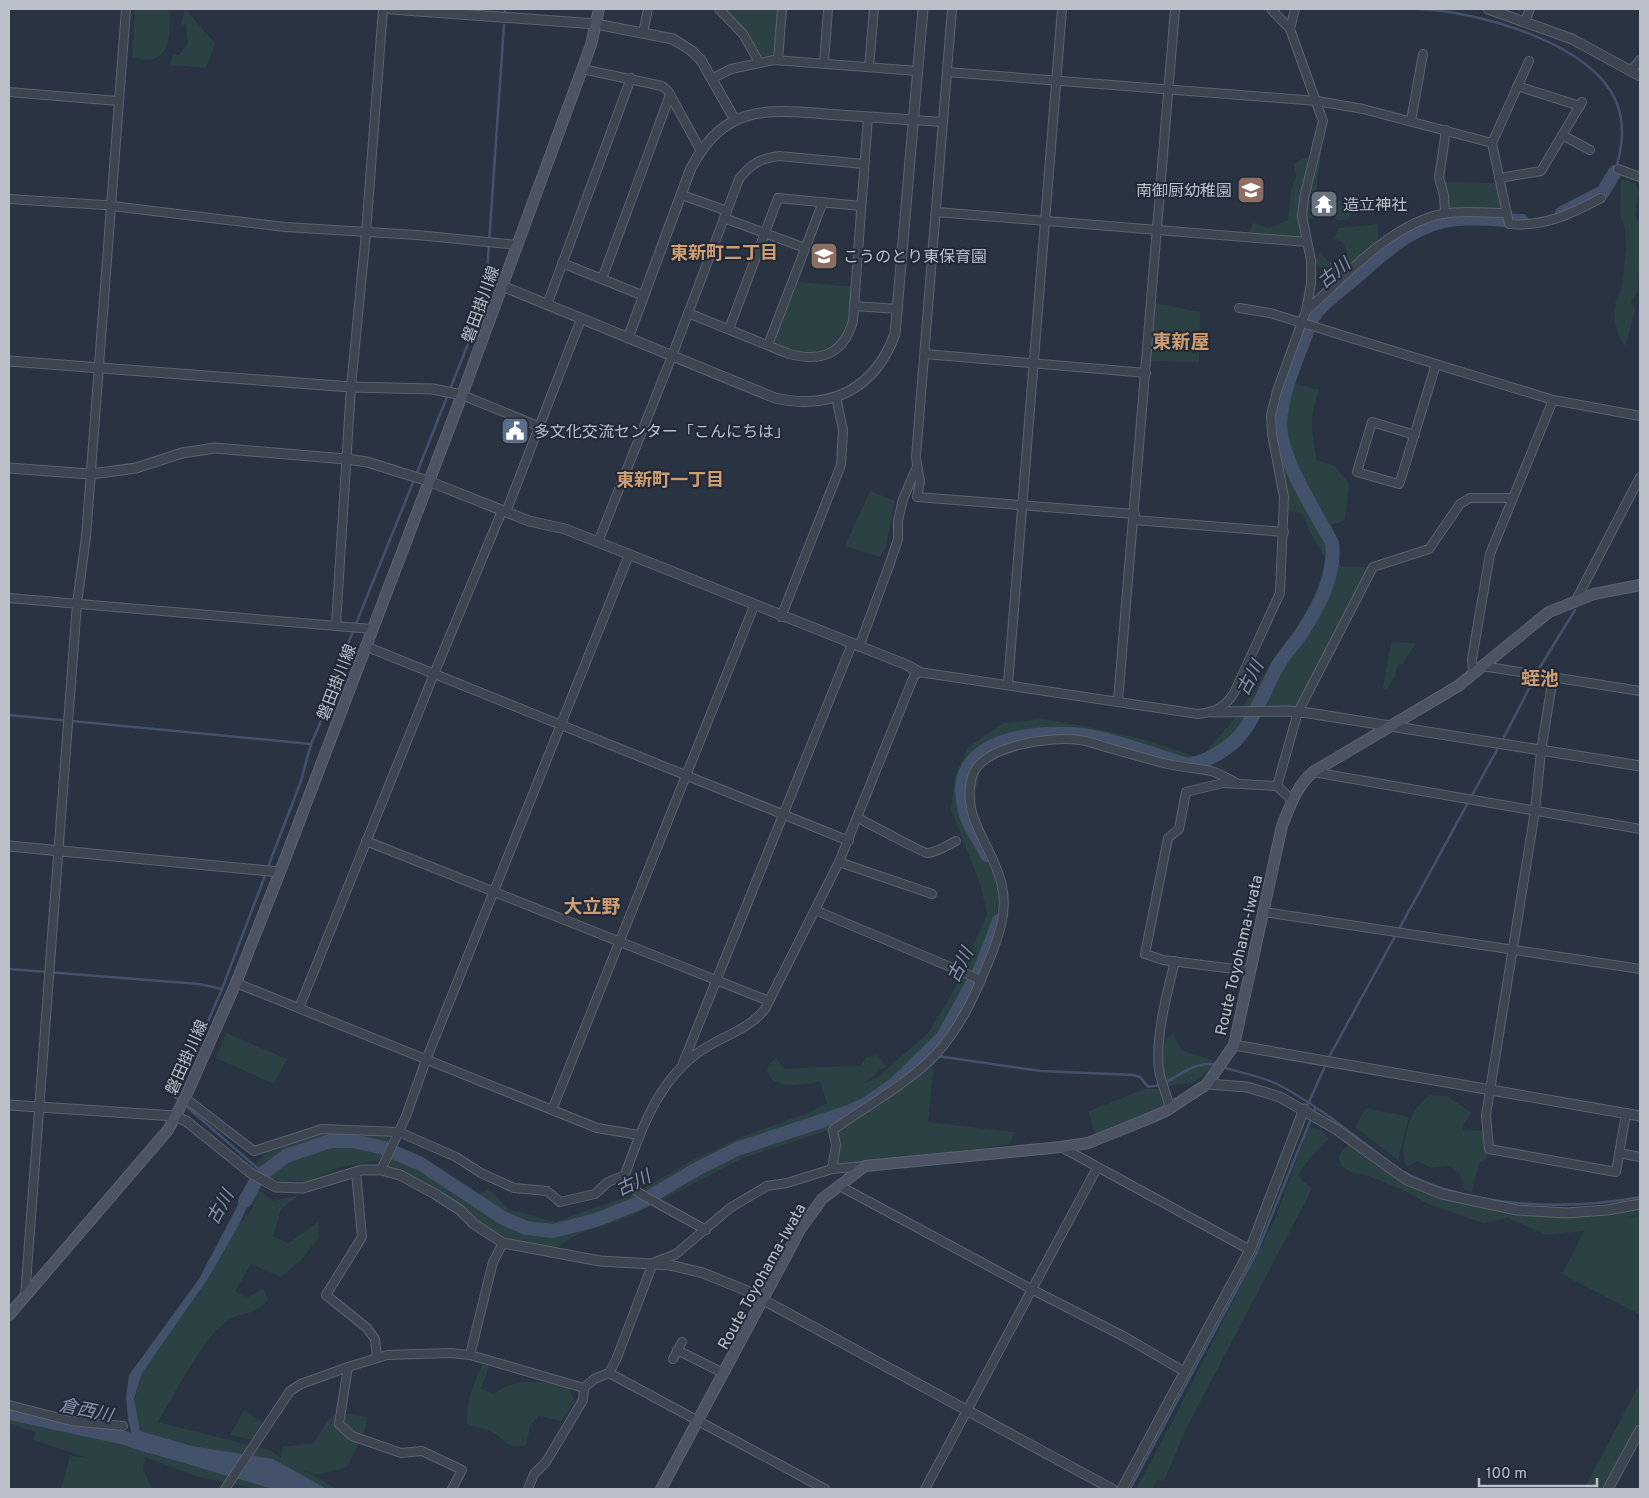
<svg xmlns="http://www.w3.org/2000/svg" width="1649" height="1498" viewBox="0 0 1649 1498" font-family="Overpass,'Noto Sans JP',sans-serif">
<rect width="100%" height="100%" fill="#293342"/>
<!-- green -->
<g fill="#2c4144">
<path d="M135 9 170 10C169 26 173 55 152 59 147 61 138 58 132 58Z"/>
<path d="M185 9 215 43 206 68 170 65 173 54 179 55 188 43 186 24 181 25Z"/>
<path d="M725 9H778L775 52 770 57 762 56 744 28Z"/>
<path d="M1325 124 1316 191 1347 203 1354 211 1347 220H1338L1330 214 1328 201 1321 199 1319 215 1315 218 1307 219 1303 213 1300 226 1304 241 1248 237 1253 223 1269 228 1288 220 1291 189 1296 176 1294 164 1306 157 1309 162 1302 196Z"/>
<path d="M1621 179 1635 183 1639 192 1635 215 1640 223 1638 291 1631 302 1635 309 1626 346 1619 338 1614 317 1616 298 1622 288 1626 248 1625 229 1620 213Z"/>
<path d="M1440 182 1500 183 1502 213 1446 214Z"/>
<path d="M1378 224V244L1346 265 1344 260 1348 254 1343 243 1334 238 1339 228Z"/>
<path d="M1320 252 1340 273 1331 276 1321 270 1315 262Z"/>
<path d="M798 282 856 287 854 306 844 342 836 349 806 358 770 346Z"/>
<path d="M1155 303 1200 312 1199 362 1147 361Z"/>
<path d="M1302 323 1315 327 1295 384 1319 390C1309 417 1311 432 1317 460L1335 466 1349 484 1345 520 1331 525 1341 567H1373L1357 589 1298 712 1261 711 1239 746 1200 770 1080 740 1030 744 982 761 976 793V825L1000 886 994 937 961 1019 926 1064V1055L911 1075 861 1111 934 1063 928 1122 1014 1132 1010 1144 832 1169 838 1127 743 1158 629 1217 581 1233 549 1251 526 1246 488 1230 468 1210 375 1161 341 1167 307 1181H281L266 1177 254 1168C278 1123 345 1132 388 1133V1145L478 1195 489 1189 509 1209 555 1222 634 1194 693 1160 739 1138 810 1112 827 1103 820 1082C805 1083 776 1092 768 1073 765 1066 771 1062 776 1058L785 1069C810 1068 835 1066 860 1066L867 1057 878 1055 886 1066 863 1084 878 1077 929 1032 954 990 987 915 981 886 951 809 955 775 968 747 1003 723 1042 719 1089 727 1146 740 1200 758 1231 723 1299 627 1317 593 1326 559 1310 532 1303 514 1287 511 1277 459 1272 412Z"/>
<path d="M870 491 895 501 886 546 880 557 845 546Z"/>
<path d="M1391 642 1416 643 1402 664H1398L1395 677 1386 690 1383 688Z"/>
<path d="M226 1033 287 1059 274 1084 216 1058Z"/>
<path d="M1173 1033 1181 1050 1215 1061C1209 1070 1201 1080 1191 1083 1182 1086 1179 1082 1167 1087L1158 1084 1156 1079 1166 1039Z"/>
<path d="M1145 1089H1158L1166 1107 1134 1122 1094 1134 1089 1111Z"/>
<path d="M1430 1095 1447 1096 1472 1113 1464 1123 1463 1130 1484 1131 1487 1158 1479 1163 1472 1192 1463 1189 1460 1174 1447 1165 1432 1168 1418 1161 1407 1167C1399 1155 1407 1121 1416 1109 1419 1104 1425 1099 1430 1095Z"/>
<path d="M1366 1108 1409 1117 1398 1160 1355 1127Z"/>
<path d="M1309 1126 1321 1130 1329 1138C1318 1151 1306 1160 1298 1176L1312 1189 1186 1429 1164 1481 1158 1480 1152 1489H1141L1137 1487 1166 1434 1275 1219Z"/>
<path d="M1349 1144 1411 1182 1457 1197 1566 1213 1640 1204V1215L1625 1217 1640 1216V1315L1562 1274 1584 1231 1546 1235 1508 1218 1483 1223 1428 1204 1403 1190 1366 1175 1350 1172 1342 1166 1338 1156Z"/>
<path d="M257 1189 274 1201 299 1195 281 1209 273 1237 289 1243 318 1222 319 1238 300 1261 281 1277 251 1264 235 1291 248 1297 263 1289 268 1300C255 1316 243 1311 228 1320 205 1334 173 1397 158 1422L270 1450 281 1458 282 1447 314 1443C335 1411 327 1409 367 1417L365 1431 347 1467 315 1475 301 1469 337 1489H259L199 1477 145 1457 143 1470 153 1489H61L70 1455 91 1459 34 1440 35 1432 9 1423V1408L55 1421 146 1434 140 1432 134 1402 143 1368 200 1291 239 1225 252 1209Z"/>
<path d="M491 1361 481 1389 494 1394C514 1377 545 1381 569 1388L575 1402 561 1421 539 1416 530 1426 526 1445C505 1451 505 1437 490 1431 482 1428 474 1427 467 1424 465 1404 474 1381 483 1364Z"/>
<path d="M1640 1383V1421L1602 1489H1584Z"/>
<path d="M244 1410 263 1423 254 1440 230 1435Z"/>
</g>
<!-- water -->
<path fill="#43516b" d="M250 1182 256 1187 239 1225 207 1280 142 1373 134 1399 140 1431 192 1446 273 1459 327 1489H273L146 1452 130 1443 132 1436 128 1419 126 1396 129 1375 199 1279Z"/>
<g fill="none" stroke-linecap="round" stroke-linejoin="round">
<!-- stream -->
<g stroke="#43516b" stroke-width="2.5">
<path d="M1418 9C1477 11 1590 42 1616 101 1626 125 1622 149 1615 172L1640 181"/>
<path d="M505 12V9"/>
<path d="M946 39 948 17"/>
<path d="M416 475 485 301 504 25"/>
<path d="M1537 672 1575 610"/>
<path d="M9 715 311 744"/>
<path d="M1502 741 1535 677"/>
<path d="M268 867 301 781 311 744 331 698 335 676 414 480"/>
<path d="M9 969 199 984 222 989"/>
<path d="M937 1056 1041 1071 1134 1075 1140 1077 1148 1087 1160 1085"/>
<path d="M1328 1059 1499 746"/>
<path d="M1223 1067C1240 1073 1261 1076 1277 1084 1307 1099 1342 1126 1368 1146 1379 1154 1390 1164 1402 1171 1470 1208 1566 1211 1640 1197"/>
<path d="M1165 1083C1180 1074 1199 1060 1217 1065"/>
<path d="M181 1102 175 1097 222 989 266 873"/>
<path d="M1308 1104 1326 1064"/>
<path d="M185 1105 263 1173"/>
<path d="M1130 1489 1256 1254 1315 1109"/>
</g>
<!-- river -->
<g stroke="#43516b" stroke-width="14">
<path d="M1562 213 1603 192 1615 172"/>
<path d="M987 855C979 839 967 824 964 807 948 738 1034 730 1082 735 1114 739 1156 756 1188 765 1205 762 1223 752 1235 741 1257 719 1264 687 1280 662 1287 651 1296 642 1303 631 1319 606 1336 574 1332 543 1316 513 1280 458 1280 424 1281 390 1300 353 1311 321 1320 304 1339 292 1354 279 1384 253 1415 222 1457 219 1478 217 1501 220 1522 221"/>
<path d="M245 1201 258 1177 286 1156 330 1141H353L384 1148 421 1164 503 1218 526 1228 553 1231 596 1220 639 1203 697 1169 737 1149 849 1112 868 1103 896 1083 943 1037 981 968 999 921"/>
<path d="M9 1413 125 1438 148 1446"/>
</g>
<defs>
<g id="minor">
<path d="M719 9 743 34 759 62"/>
<path d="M952 9 916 457 920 482 917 497 1135 514"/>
<path d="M1271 9 1290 29"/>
<path d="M1525 21 1530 9"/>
<path d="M643 33 648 9"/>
<path d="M778 60 782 9"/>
<path d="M1529 61 1492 143 1509 224C1544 227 1571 214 1601 198"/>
<path d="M824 63 828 9"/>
<path d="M869 67 874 9"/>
<path d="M582 69 662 86 668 91 701 151"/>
<path d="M1631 71 1640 60"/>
<path d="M947 72 1317 101 1363 109 1492 143"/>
<path d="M713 78 731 69 774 60 918 71"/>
<path d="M1517 86 1580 106"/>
<path d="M9 92 118 101"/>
<path d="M914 120 943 122"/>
<path d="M1411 121 1423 54"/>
<path d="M1562 135 1590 150"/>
<path d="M1618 169 1640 177"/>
<path d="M1499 178 1541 171 1582 102"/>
<path d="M682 195 727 211"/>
<path d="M9 199 104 205 285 227 417 235 517 245"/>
<path d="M936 212 1307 242"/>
<path d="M1445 214 1444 195 1439 178 1446 130"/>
<path d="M724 218 805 248"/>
<path d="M562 263 644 296"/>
<path d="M602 279 670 95"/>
<path d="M547 305 631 78"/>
<path d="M854 306 898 309"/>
<path d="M1239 308 1270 313 1553 400 1640 416"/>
<path d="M1306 311C1343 278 1391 224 1442 214 1463 210 1485 213 1507 213"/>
<path d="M688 313 789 354C821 362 843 355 853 321L868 117"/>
<path d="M729 329 778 198 861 206"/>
<path d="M768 345 823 202"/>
<path d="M925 354 1146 373"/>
<path d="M462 395 538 426"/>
<path d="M1415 435 1372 422 1357 472 1399 484 1403 472 1436 364"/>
<path d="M506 512 581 319"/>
<path d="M1134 520 1284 532"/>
<path d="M598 542 672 356 739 179C750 165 760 158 779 156L864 164"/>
<path d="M9 598 372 629"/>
<path d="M1576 600 1640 477"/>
<path d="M781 617 841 465 843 430 836 397"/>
<path d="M336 625 351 387 366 233 383 9"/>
<path d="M365 646 849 841"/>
<path d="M859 647 890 563 898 539V521L903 499 916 469"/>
<path d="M1482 666 1640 691"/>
<path d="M1473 673 1472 659 1490 554 1553 400"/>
<path d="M1553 677 1541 751 1535 811 1486 1115 1489 1149 1616 1172 1626 1113"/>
<path d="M1008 684 1062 9"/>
<path d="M1118 701 1175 9"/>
<path d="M1313 772 1640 829"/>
<path d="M1292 800 1277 786 1298 712 1373 567 1429 549 1460 504 1470 498H1512"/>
<path d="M858 818C868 823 923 853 927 853 936 853 948 845 956 841"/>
<path d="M366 841 769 1001"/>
<path d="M839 862 932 894"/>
<path d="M815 910 981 980"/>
<path d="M1264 912 1640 969"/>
<path d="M1250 971 1163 960 1145 954 1168 838 1179 829 1186 792 1223 783 1277 786"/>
<path d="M236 983 597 1128 639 1135"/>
<path d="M299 1008 434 674 502 511"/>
<path d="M683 1063 852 644"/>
<path d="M185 1098 254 1151 322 1129 399 1132 456 1157 481 1173 514 1188 547 1191 560 1202 595 1194 608 1182 625 1175"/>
<path d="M1170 1108C1167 1096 1161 1082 1159 1070 1155 1038 1167 993 1175 961"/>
<path d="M552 1110 754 606"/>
<path d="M1061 1147 1250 1250"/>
<path d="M1619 1153 1640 1157"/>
<path d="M832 1169 836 1145 833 1130C865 1107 910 1082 936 1054 960 1028 975 995 988 963 998 939 1008 912 1002 886 994 847 960 818 972 777 981 745 1052 736 1080 740 1089 741 1099 745 1109 748 1127 753 1145 758 1163 763 1179 767 1195 768 1211 771 1219 773 1228 779 1235 782"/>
<path d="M381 1170 406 1116 426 1060 629 555"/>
<path d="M356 1172 362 1237 326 1295 367 1328 375 1339 377 1358"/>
<path d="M838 1185 1033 1290 1125 1337 1185 1372"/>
<path d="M706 1230 639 1193 630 1186 625 1175C640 1132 657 1084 695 1055 717 1037 747 1032 765 1009L839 862 914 676 919 672 1198 714C1216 712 1224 708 1234 693L1280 593 1284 497 1272 434 1271 415 1277 391 1306 311 1311 284V260L1302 216 1304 198 1323 121 1290 29 1295 9"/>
<path d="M25 1297 77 603 86 537 126 9"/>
<path d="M677 1350 723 1373"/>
<path d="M470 1355 493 1262 503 1243"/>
<path d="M673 1359 682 1342"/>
<path d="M348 1367 339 1424 352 1436 401 1453 422 1451 462 1470 452 1489"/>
<path d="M609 1373 825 1489"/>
<path d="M9 1405 71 1421 123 1426"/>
<path d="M225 1489 290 1391 301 1384 348 1367 387 1355 451 1353 470 1355 584 1388"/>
<path d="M528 1489 534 1474 546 1462 583 1400 584 1388 594 1379 609 1373 616 1360 653 1263 676 1254 730 1208 767 1186 787 1183 832 1169 865 1166"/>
<path d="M925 1489 1097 1168"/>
</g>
<g id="tertiary">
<path d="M391 9 596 24 673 39 692 51 701 60 735 120"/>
<path d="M1488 9 1572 39 1640 76"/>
<path d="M502 286 775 398C832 411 875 388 895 334L923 9"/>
<path d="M628 338 691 168C724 106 763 109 825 114 855 116 884 118 914 120"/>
<path d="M9 361 351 387 433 389 462 395"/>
<path d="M9 468 90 474 107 472 136 468 182 453 215 448 346 459 367 462 428 481 529 521 565 529 907 665 919 672"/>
<path d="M1212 712 1289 711 1309 713 1640 766"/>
<path d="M9 846 280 872"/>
<path d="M1234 1045 1640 1116"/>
<path d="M1207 1084 1247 1087 1280 1097 1337 1130 1407 1180 1442 1194 1517 1210 1566 1213 1607 1210 1640 1204"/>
<path d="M9 1105 175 1116 186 1121 252 1174 276 1187 303 1188 362 1170H381L400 1175 435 1194 460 1210 474 1224 503 1243 600 1261 670 1265 703 1273 745 1290 1112 1489"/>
<path d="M1122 1489 1250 1250 1304 1109"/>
<path d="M1608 1489 1640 1430"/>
</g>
<g id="secondary">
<path d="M9 1315 168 1130 185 1098 236 983 280 872 462 395 591 45 599 9"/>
<path d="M661 1489 801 1228 822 1199 865 1166 1061 1147 1088 1143 1143 1121 1166 1111 1207 1084 1234 1045 1282 826C1290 806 1296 787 1313 772L1458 686 1549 612 1594 594 1640 585"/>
</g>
</defs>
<!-- minor casing -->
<use href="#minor" stroke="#5c636f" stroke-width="10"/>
<!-- tertiary casing -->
<use href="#tertiary" stroke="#5c636f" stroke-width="11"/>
<!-- secondary casing -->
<use href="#secondary" stroke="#5c636f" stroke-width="12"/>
<!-- minor -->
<use href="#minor" stroke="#3d4551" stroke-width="8"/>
<!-- tertiary -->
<use href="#tertiary" stroke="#3d4551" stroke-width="9"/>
<!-- secondary -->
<use href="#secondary" stroke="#4c5464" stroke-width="10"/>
</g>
<!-- icons -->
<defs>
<symbol id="school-square" viewBox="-11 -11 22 22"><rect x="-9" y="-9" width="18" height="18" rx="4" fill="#8d6e63" stroke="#222a37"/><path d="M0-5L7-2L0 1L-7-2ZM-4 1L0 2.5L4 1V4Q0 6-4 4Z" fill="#fff"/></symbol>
<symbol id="temple-square" viewBox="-11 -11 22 22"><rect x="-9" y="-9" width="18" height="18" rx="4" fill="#6b7280" stroke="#222a37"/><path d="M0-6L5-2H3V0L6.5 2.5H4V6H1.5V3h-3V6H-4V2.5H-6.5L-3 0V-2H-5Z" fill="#fff"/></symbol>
<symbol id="civic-square" viewBox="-11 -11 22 22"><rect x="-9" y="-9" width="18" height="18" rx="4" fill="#5c6f8a" stroke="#222a37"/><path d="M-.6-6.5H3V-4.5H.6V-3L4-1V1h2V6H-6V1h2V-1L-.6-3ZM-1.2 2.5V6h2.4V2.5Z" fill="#fff"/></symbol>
</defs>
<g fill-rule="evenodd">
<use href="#school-square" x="1235" y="174" width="32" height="32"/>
<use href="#temple-square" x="1308" y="188" width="32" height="32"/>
<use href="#school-square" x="808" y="240" width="32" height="32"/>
<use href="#civic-square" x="499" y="415" width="32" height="32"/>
</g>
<g text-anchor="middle" stroke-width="4" stroke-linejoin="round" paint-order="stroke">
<!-- poi labels -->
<g font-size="16" fill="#bbc0cb" stroke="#222a37" text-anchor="start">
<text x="1232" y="196" text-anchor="end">南御厨幼稚園</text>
<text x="1343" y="210">造立神社</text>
<text x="843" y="262">こうのとり東保育園</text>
<text x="534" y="437">多文化交流センター「こんにちは」</text>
</g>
<!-- street labels -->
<g font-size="16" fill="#bbc0cb" stroke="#222a37">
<text transform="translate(480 304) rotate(-70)" y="6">磐田掛川線</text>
<text transform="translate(336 682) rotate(-69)" y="6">磐田掛川線</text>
<text transform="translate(1238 955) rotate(-77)" y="6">Route Toyohama-Iwata</text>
<text transform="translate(186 1057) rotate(-66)" y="6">磐田掛川線</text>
<text transform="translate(761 1276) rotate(-61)" y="6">Route Toyohama-Iwata</text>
</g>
<!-- neighbourhood labels -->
<g font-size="18" font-weight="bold" fill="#cf9e72" stroke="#222a37">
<text x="724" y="259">東新町二丁目</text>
<text x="670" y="486">東新町一丁目</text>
</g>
<!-- water labels -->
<g font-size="18" font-style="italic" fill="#8595b0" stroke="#222a37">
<text transform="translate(1334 273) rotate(-39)" y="6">古川</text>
<text transform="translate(1250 678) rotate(-62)" y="6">古川</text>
<text transform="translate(960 965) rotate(-63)" y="6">古川</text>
<text transform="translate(633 1183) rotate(-26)" y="6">古川</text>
<text transform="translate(220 1207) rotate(-61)" y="6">古川</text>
<text transform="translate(86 1410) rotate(12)" y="6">倉西川</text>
</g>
<!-- quarter labels -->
<g font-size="19" font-weight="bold" fill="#cf9e72" stroke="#222a37">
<text x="1181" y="348">東新屋</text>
<text x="1540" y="685">蛭池</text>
<text x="592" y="913">大立野</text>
</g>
</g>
<!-- border -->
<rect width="1649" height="1498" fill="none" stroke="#bbc0cb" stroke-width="20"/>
<!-- scale -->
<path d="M1479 1478v8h118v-8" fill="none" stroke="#bbc0cb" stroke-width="2.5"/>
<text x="1486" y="1478" font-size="15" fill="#bbc0cb" stroke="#222a37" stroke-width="4" paint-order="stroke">100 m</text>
</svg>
